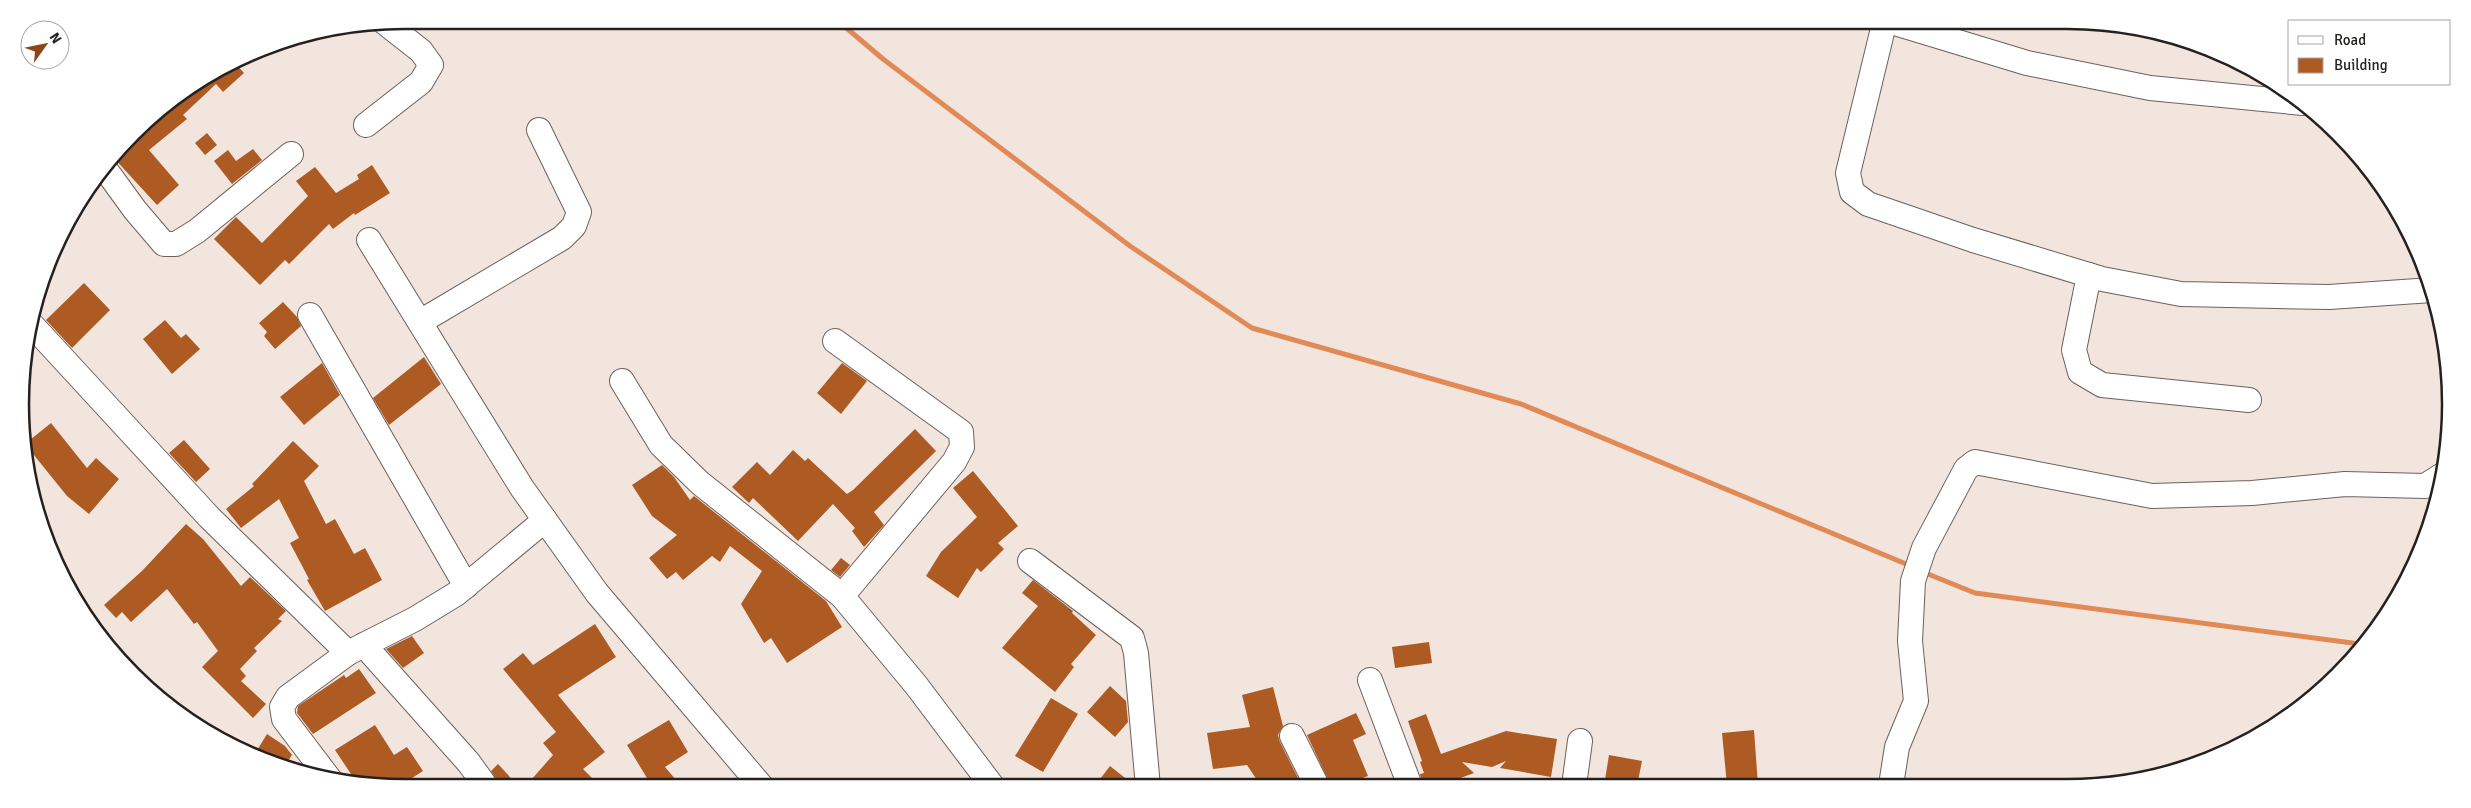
<svg xmlns="http://www.w3.org/2000/svg" width="2471" height="808" viewBox="0 0 2471 808" font-family="Signika,sans-serif">
<rect width="100%" height="100%" fill="#f2e5de"/>
<g fill="none" stroke-linecap="round" stroke-linejoin="round">
<!-- stream -->
<g stroke="#e28a55" stroke-width="5">
<path d="M837 20 883 59 1130 246 1252 328 1521 404 1911 566"/>
<path d="M1923 572 1975 593 2360 644"/>
</g>
</g>
<!-- building -->
<g fill="#ad5b23">
<path d="M235 63 244 73 223 92 216 84 183 115 187 119 149 150 179 185 157 205 112 156 155 112Z"/>
<path d="M207 133 217 145 205 155 195 143Z"/>
<path d="M253 149 262 160 232 184 214 161 228 150 236 161Z"/>
<path d="M372 165 390 193 355 215 354 213 333 229 329 224 289 264 285 260 260 285 214 239 236 217 262 243 308 196 296 181 315 167 336 193 359 179 357 175Z"/>
<path d="M84 283 110 310 72 348 46 320Z"/>
<path d="M283 302 297 317 301 326 275 349 264 336 267 332 259 323Z"/>
<path d="M165 320 181 338 186 334 200 349 172 374 143 339Z"/>
<path d="M424 357 441 384 389 425 373 398Z"/>
<path d="M322 363 340 395 304 425 280 397Z"/>
<path d="M842 363 867 381 841 414 817 393Z"/>
<path d="M51 423 87 468 96 458 119 479 89 514 67 496 25 444Z"/>
<path d="M915 429 936 451 874 512 884 525 864 547 852 531 855 528 833 504 798 541 753 498 749 503 732 487 757 462 770 475 793 450 805 461 808 458 847 494 853 490Z"/>
<path d="M184 440 210 469 196 482 169 453Z"/>
<path d="M293 441 319 466 304 481 326 524 335 519 354 554 365 548 382 580 325 611 307 580 309 579 290 543 299 538 279 499 241 528 226 509 254 486 252 484Z"/>
<path d="M662 465 674 477 690 500 694 496 826 601 842 627 787 663 771 638 764 643 741 604 762 571 730 546 720 562 712 556 683 580 676 572 667 579 649 558 677 535 652 516 632 485Z"/>
<path d="M973 471 1018 526 998 543 1004 549 981 572 977 568 958 598 926 576 941 552 977 517 953 488Z"/>
<path d="M186 524 203 539 241 586 250 577 286 611 278 619 282 621 254 648 257 651 240 669 246 676 241 681 266 704 253 718 202 667 218 651 197 622 194 624 167 589 131 622 122 612 116 618 104 605 142 571Z"/>
<path d="M841 558 850 565 840 577 831 570Z"/>
<path d="M1033 580 1073 611 1072 613 1096 635 1071 664 1074 667 1055 692 1002 648 1038 606 1022 593Z"/>
<path d="M595 624 616 657 558 695 605 752 583 769 602 788H524L553 755 543 743 556 732 503 669 523 653 533 665Z"/>
<path d="M412 636 424 653 403 668 386 649Z"/>
<path d="M1429 642 1432 663 1395 668 1392 647Z"/>
<path d="M359 669 376 693 313 734 297 713 298 706 344 675 346 678Z"/>
<path d="M1110 686 1126 701 1128 722 1115 737 1087 712Z"/>
<path d="M1273 687 1283 726 1278 735 1280 742 1302 786H1261L1247 765 1213 769 1207 733 1250 727 1242 695Z"/>
<path d="M1051 698 1078 714 1043 772 1015 756Z"/>
<path d="M1356 713 1366 734 1353 740 1368 776 1341 786H1331L1307 735Z"/>
<path d="M1426 714 1441 754 1506 731 1557 739 1551 777 1500 768 1506 761 1492 767 1462 762 1474 773 1439 786H1423L1420 774 1424 773 1420 762 1422 761 1408 721Z"/>
<path d="M669 720 688 752 665 767 682 787 653 788 627 745Z"/>
<path d="M375 725 394 755 407 747 423 771 398 787 357 783 335 750Z"/>
<path d="M1754 730 1758 785H1727L1722 733Z"/>
<path d="M267 734 285 746 292 755 284 767 253 757Z"/>
<path d="M1609 755 1642 761 1637 786H1604Z"/>
<path d="M498 764 520 788H501L491 771Z"/>
<path d="M1110 766 1134 785V787H1094Z"/>
</g>
<g fill="none" stroke-linecap="round" stroke-linejoin="round">
<defs>
<g id="minor">
<path d="M1885 20 1848 173 1852 192 1868 204 1973 240 2102 279 2181 294 2329 297 2432 290"/>
<path d="M1885 20 2027 63 2150 88 2303 103"/>
<path d="M366 125 421 82 431 65 421 51 384 22"/>
<path d="M103 166 135 210 164 244H176L197 231 291 154"/>
<path d="M369 240 522 488 597 593 762 787"/>
<path d="M2089 275 2074 350 2080 372 2102 385 2249 400"/>
<path d="M310 315 466 586"/>
<path d="M420 322 562 238 574 226 579 212 539 130"/>
<path d="M32 325 209 517 348 653"/>
<path d="M835 341 961 432 962 447 954 462 842 596"/>
<path d="M622 381 661 445 700 483 842 596 916 685 993 787"/>
<path d="M1030 561 1132 638 1136 653 1148 787"/>
<path d="M364 645 469 763 487 788"/>
<path d="M1370 680 1410 786"/>
<path d="M1292 736 1317 786"/>
<path d="M331 781 284 719 282 707 288 697 348 653 415 619 456 594 545 520"/>
<path d="M1891 785 1897 747 1916 701 1910 641 1913 581 1924 548 1966 469 1975 462 2152 496 2252 493 2345 484 2425 486 2444 474"/>
<path d="M1574 786 1580 741"/>
</g>
</defs>
<!-- minor casing -->
<use href="#minor" stroke="#6c615b" stroke-width="26"/>
<!-- minor -->
<use href="#minor" stroke="#fff" stroke-width="24"/>
</g>
<!-- crop -->
<path d="M0 0H2471V808H0ZM404 29H2067A375 375 0 0 1 2442 404V404A375 375 0 0 1 2067 779H404A375 375 0 0 1 29 404V404A375 375 0 0 1 404 29Z" fill="#fff" fill-rule="evenodd"/>
<path fill="none" stroke="#26211f" stroke-width="2.5" d="M404 29H2067A375 375 0 0 1 2442 404V404A375 375 0 0 1 2067 779H404A375 375 0 0 1 29 404V404A375 375 0 0 1 404 29Z"/>
<!-- legend -->
<rect x="2288" y="20" width="162" height="65" fill="#ffffff" stroke="#a8a6a5"/>
<rect x="2298" y="36" width="25" height="8" fill="#ffffff" stroke="#a8a6a5"/>
<text x="2334" y="45" font-size="15" fill="#26211f">Road</text>
<rect x="2298" y="58" width="25" height="15" fill="#ad5b23" stroke="#a8a6a5"/>
<text x="2334" y="70" font-size="15" fill="#26211f">Building</text>
<!-- north arrow -->
<g transform="translate(45 45) rotate(57)"><circle r="24" fill="#ffffff" stroke="#a8a6a5"/>
<path d="M0-4L9 19L0 12L-9 19Z" fill="#8b4719"/>
<text y="-8" font-size="14" font-weight="bold" text-anchor="middle" fill="#26211f">N</text>
</g>
</svg>
